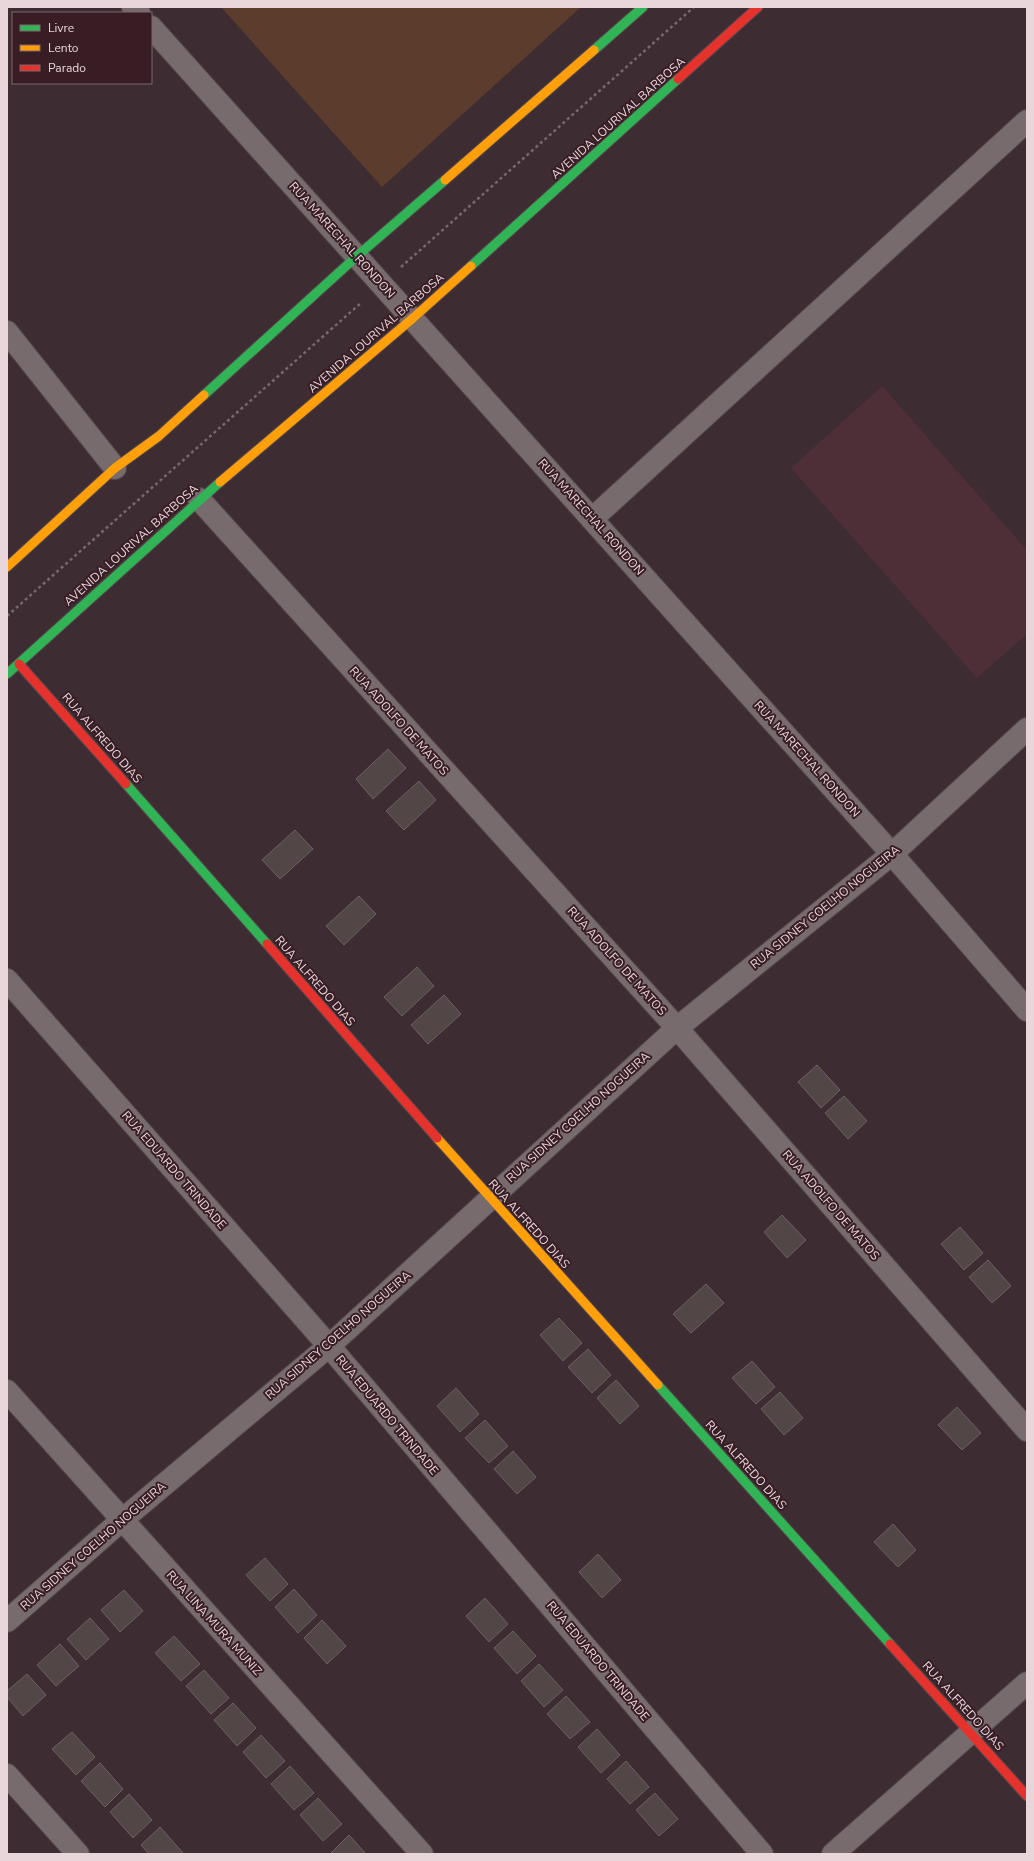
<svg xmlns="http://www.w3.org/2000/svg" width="1034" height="1861" viewBox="0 0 1034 1861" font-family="'Nunito Sans',sans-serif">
<rect width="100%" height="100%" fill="#3d2d32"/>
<!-- built -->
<path fill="#4e2e37" d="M882 386 1027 550V634L977 678 791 468Z"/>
<!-- green -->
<path fill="#5c3d2d" d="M221 7H581L382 187Z"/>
<!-- building -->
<g fill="#534647" stroke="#6e6062">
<path d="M388 749 406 768 373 799 356 779Z"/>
<path d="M419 781 436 800 404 830 386 811Z"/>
<path d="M295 830 313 849 280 879 262 860Z"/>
<path d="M359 896 376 914 344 945 326 926Z"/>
<path d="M417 967 434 986 402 1016 384 997Z"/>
<path d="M444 995 461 1014 428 1044 411 1025Z"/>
<path d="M817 1065 840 1090 821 1108 798 1082Z"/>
<path d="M844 1096 867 1121 848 1139 825 1113Z"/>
<path d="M782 1215 806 1240 787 1258 764 1232Z"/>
<path d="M960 1227 983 1253 964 1270 941 1244Z"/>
<path d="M988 1260 1011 1286 992 1303 969 1277Z"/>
<path d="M706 1284 724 1303 691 1333 673 1314Z"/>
<path d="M559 1318 582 1343 563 1361 540 1335Z"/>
<path d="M588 1349 611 1375 592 1393 568 1367Z"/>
<path d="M752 1361 775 1387 756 1404 732 1378Z"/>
<path d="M616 1380 639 1406 620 1424 597 1398Z"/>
<path d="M456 1388 479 1414 460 1432 437 1406Z"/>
<path d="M780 1392 803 1418 784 1435 761 1409Z"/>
<path d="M957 1407 981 1433 962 1450 938 1425Z"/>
<path d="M485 1420 508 1446 489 1463 465 1438Z"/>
<path d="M513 1451 536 1477 517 1494 494 1469Z"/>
<path d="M893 1524 916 1550 898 1567 874 1542Z"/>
<path d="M598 1554 621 1580 602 1598 579 1572Z"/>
<path d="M265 1558 288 1584 270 1601 246 1575Z"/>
<path d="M294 1589 317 1615 298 1633 275 1607Z"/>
<path d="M124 1590 143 1611 120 1632 101 1610Z"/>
<path d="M485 1598 508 1624 489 1642 466 1616Z"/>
<path d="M90 1618 109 1639 86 1660 67 1639Z"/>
<path d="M322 1620 346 1646 327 1664 304 1638Z"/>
<path d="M513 1631 536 1656 517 1674 494 1648Z"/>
<path d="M174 1636 200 1664 181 1681 155 1653Z"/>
<path d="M60 1644 79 1666 56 1686 37 1665Z"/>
<path d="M539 1664 563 1690 544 1707 521 1681Z"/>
<path d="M204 1670 229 1698 211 1714 186 1686Z"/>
<path d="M27 1674 46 1695 23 1716 7 1697V1691Z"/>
<path d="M566 1696 590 1722 570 1739 547 1714Z"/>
<path d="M233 1703 256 1728 237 1746 214 1720Z"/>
<path d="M597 1729 620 1755 601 1773 578 1747Z"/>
<path d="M72 1732 95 1757 76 1775 52 1749Z"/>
<path d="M261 1735 285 1761 266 1778 243 1752Z"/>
<path d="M626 1761 649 1787 630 1804 607 1779Z"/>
<path d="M100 1763 123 1789 105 1807 81 1781Z"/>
<path d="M290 1766 314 1793 294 1810 271 1784Z"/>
<path d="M655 1793 678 1819 659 1836 636 1810Z"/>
<path d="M129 1794 152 1820 133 1838 110 1812Z"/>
<path d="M318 1798 342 1824 323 1841 300 1815Z"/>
<path d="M160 1827 183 1853 182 1854H149L141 1845Z"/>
<path d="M349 1835 366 1854H332L331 1853Z"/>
</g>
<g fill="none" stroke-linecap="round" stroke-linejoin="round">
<defs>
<g id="street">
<path d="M133 7 139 13"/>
<path d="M151 27 892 854 1027 1010"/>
<path d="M7 332 115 468"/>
<path d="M199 499 677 1028 1027 1430"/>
<path d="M592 519 1027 121"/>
<path d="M7 980 329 1346 762 1854"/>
<path d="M7 1391 422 1854"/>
<path d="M7 1621 122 1520 329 1346 677 1028 892 854 1027 729"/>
<path d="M7 1775 78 1854"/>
<path d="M833 1854 1027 1683"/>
</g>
<g id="fast">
<path d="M594 50 643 7"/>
<path d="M471 266 678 79"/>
<path d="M204 395 356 257 445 180"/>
<path d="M7 674 220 482"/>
<path d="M126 784 267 944"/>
<path d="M658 1385 890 1644"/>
</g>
<g id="slow">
<path d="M445 180 594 50"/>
<path d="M220 482 413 318 471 266"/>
<path d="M7 567 115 468 159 436 204 395"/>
<path d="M437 1138 658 1385"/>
</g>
<g id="jam">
<path d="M678 79 758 7"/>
<path d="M19 664 126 784"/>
<path d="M267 944 437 1138"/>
<path d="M890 1644 1027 1796"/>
</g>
</defs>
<!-- street casing -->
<use href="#street" stroke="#56494d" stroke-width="24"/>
<!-- fast casing -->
<use href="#fast" stroke="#56494d" stroke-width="11"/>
<!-- slow casing -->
<use href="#slow" stroke="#56494d" stroke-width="11"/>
<!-- jam casing -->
<use href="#jam" stroke="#56494d" stroke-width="11"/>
<!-- path -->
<g stroke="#75696d" stroke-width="2.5" stroke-dasharray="3 3" stroke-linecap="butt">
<path d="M401 267 694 7"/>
<path d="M7 616 362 302"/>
</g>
<!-- street -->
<use href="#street" stroke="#776b6e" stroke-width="22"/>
<!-- fast -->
<use href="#fast" stroke="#30b455" stroke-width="9"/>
<!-- slow -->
<use href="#slow" stroke="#ff9f0a" stroke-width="9"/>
<!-- jam -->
<use href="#jam" stroke="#e5322d" stroke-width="9"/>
</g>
<g text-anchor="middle" stroke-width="4" stroke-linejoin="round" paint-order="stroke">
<!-- street labels -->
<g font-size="12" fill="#e8d6da" stroke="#381d25">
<text transform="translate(618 118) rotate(-42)" y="4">AVENIDA LOURIVAL BARBOSA</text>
<text transform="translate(342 240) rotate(48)" y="4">RUA MARECHAL RONDON</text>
<text transform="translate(376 333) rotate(-41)" y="4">AVENIDA LOURIVAL BARBOSA</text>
<text transform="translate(591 517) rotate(48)" y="4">RUA MARECHAL RONDON</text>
<text transform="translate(131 545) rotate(-42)" y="4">AVENIDA LOURIVAL BARBOSA</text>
<text transform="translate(399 721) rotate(48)" y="4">RUA ADOLFO DE MATOS</text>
<text transform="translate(102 738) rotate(49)" y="4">RUA ALFREDO DIAS</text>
<text transform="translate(807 759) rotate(48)" y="4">RUA MARECHAL RONDON</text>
<text transform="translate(825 907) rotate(-39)" y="4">RUA SIDNEY COELHO NOGUEIRA</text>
<text transform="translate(617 961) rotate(48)" y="4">RUA ADOLFO DE MATOS</text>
<text transform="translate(315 981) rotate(49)" y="4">RUA ALFREDO DIAS</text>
<text transform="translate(578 1117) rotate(-42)" y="4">RUA SIDNEY COELHO NOGUEIRA</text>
<text transform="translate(174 1170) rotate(49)" y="4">RUA EDUARDO TRINDADE</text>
<text transform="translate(831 1205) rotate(49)" y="4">RUA ADOLFO DE MATOS</text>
<text transform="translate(529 1224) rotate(48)" y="4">RUA ALFREDO DIAS</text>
<text transform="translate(338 1335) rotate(-41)" y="4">RUA SIDNEY COELHO NOGUEIRA</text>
<text transform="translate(387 1415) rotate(50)" y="4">RUA EDUARDO TRINDADE</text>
<text transform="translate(746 1465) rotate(48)" y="4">RUA ALFREDO DIAS</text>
<text transform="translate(93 1546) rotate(-41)" y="4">RUA SIDNEY COELHO NOGUEIRA</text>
<text transform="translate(214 1623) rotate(48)" y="4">RUA LINA MURA MUNIZ</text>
<text transform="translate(598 1661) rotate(50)" y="4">RUA EDUARDO TRINDADE</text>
<text transform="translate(963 1706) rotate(48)" y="4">RUA ALFREDO DIAS</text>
</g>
</g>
<!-- border -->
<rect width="1034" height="1861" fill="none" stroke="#e8d6da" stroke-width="16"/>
<!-- legend -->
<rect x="12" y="12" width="140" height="72" fill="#381d25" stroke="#7e676d"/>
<rect x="20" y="25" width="20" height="6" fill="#30b455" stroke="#7e676d"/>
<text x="48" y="32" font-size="12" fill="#e8d6da">Livre</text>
<rect x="20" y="45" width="20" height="6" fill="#ff9f0a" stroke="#7e676d"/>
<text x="48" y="52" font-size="12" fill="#e8d6da">Lento</text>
<rect x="20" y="65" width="20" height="6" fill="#e5322d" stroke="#7e676d"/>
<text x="48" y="72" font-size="12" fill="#e8d6da">Parado</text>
</svg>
